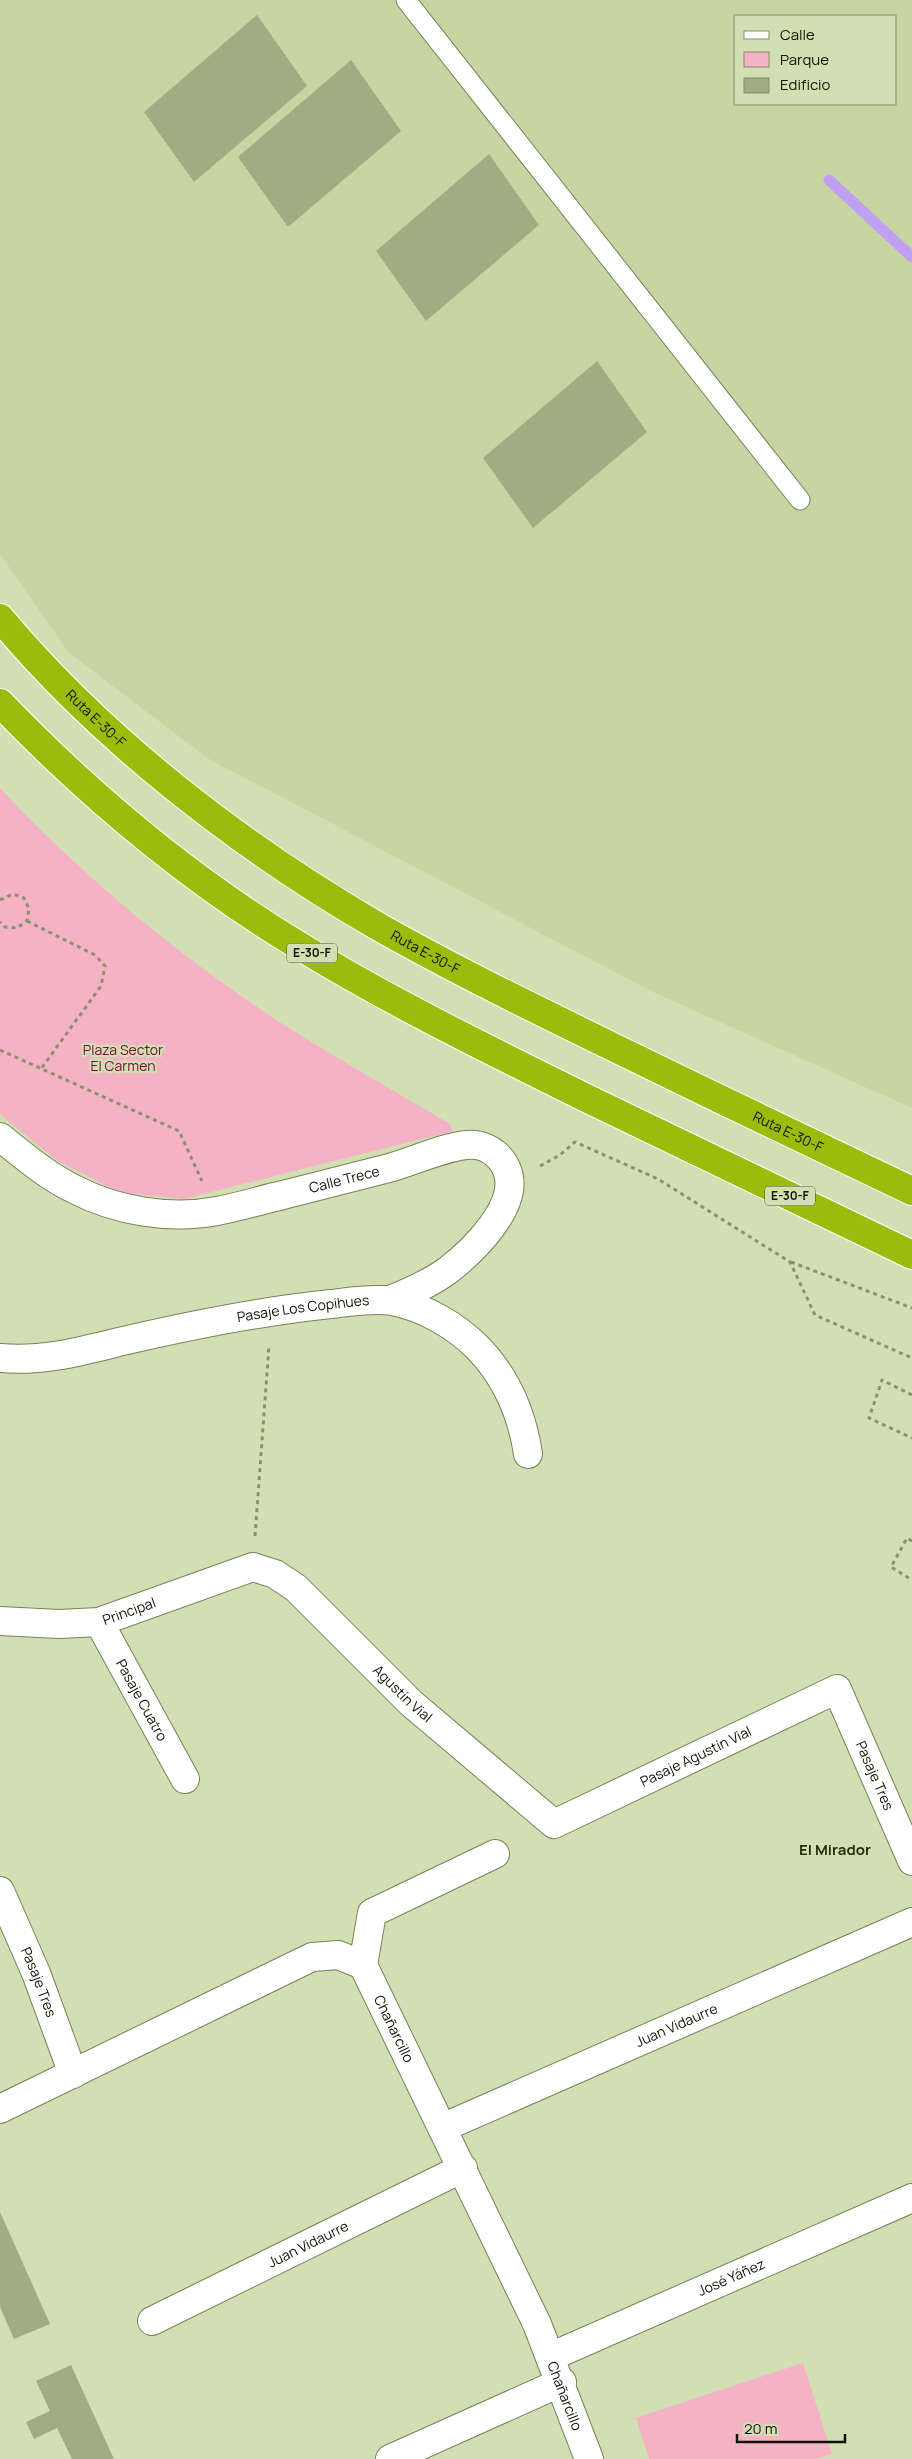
<svg xmlns="http://www.w3.org/2000/svg" width="912" height="2459" viewBox="0 0 912 2459" font-family="Manrope,sans-serif">
<rect width="100%" height="100%" fill="#d2dfb2"/>
<!-- built -->
<path fill="#c6d5a2" fill-rule="evenodd" d="M0 0H912V1108L653 992 209 759 69 653 0 554ZM736 16H896V104H736Z"/>
<!-- green -->
<g fill="#f6b2c5">
<path d="M0 788C83 877 177 954 278 1021 334 1057 393 1090 450 1124L453 1131 184 1199 118 1192 56 1160 0 1114Z"/>
<path d="M803 2363 832 2454 816 2459H649L636 2418Z"/>
</g>
<g fill="none" stroke-linecap="round" stroke-linejoin="round">
<!-- stream -->
<path stroke="#bfa0f2" stroke-width="11" d="M829 180 912 257"/>
</g>
<!-- building -->
<g fill="#a0ad82">
<path d="M257 15 307 86 194 182 144 112Z"/>
<path d="M351 60 401 131 288 227 238 157Z"/>
<path d="M489 154 539 225 426 321 376 251Z"/>
<path d="M597 361 647 432 533 528 483 458Z"/>
<path d="M0 2212 50 2324 14 2339 0 2307Z"/>
<path d="M71 2365 114 2459H72L57 2428 34 2439 26 2422 50 2411 36 2381Z"/>
</g>
<g fill="none" stroke-linecap="round" stroke-linejoin="round">
<defs>
<path id="lane" d="M406 0 800 500"/>
<g id="street">
<path id="s1" d="M0 1137C24 1156 47 1176 74 1189 116 1211 170 1220 217 1211 239 1207 261 1200 283 1195 318 1186 354 1177 389 1168 412 1162 455 1142 476 1145 490 1147 502 1157 507 1170 521 1205 472 1252 447 1271 429 1284 410 1292 390 1300"/>
<path id="s2" d="M0 1358C43 1362 82 1351 123 1341 192 1325 261 1311 331 1304 348 1302 376 1298 392 1301 424 1307 457 1326 480 1350 508 1380 522 1414 528 1454"/>
<path id="s3" d="M0 1621 59 1624 99 1622 253 1567 275 1574 296 1588 411 1703 554 1824 837 1689 912 1861"/>
<path id="s4" d="M99 1622 185 1779"/>
<path id="s5" d="M0 1891 36 1973 73 2074"/>
<path d="M363 1965 372 1913 495 1854"/>
<path id="s6" d="M0 2109 312 1957 338 1955 363 1965 537 2324 589 2459"/>
<path id="s7" d="M442 2128 912 1922"/>
<path id="s8" d="M152 2321 463 2168"/>
<path id="s9" d="M550 2357 912 2198"/>
<path d="M390 2459 562 2382"/>
</g>
<g id="highway">
<path id="s10" d="M0 618C103 741 241 847 379 927 457 971 537 1010 617 1049 715 1097 813 1144 912 1191"/>
<path d="M0 703C81 787 171 864 269 927 369 991 475 1043 582 1096 692 1149 802 1202 912 1255"/>
</g>
</defs>
<!-- lane casing -->
<use href="#lane" stroke="#768258" stroke-width="21"/>
<!-- street casing -->
<use href="#street" stroke="#768258" stroke-width="30"/>
<!-- highway casing -->
<use href="#highway" stroke="#fff" stroke-width="30"/>
<!-- path -->
<g stroke="#889270" stroke-width="3" stroke-dasharray="4 4" stroke-linecap="butt">
<path d="M0 900 13 894 24 898 29 909 27 921 17 928 5 927 0 922"/>
<path d="M27 921 95 955 105 966 101 986 41 1069"/>
<path d="M0 1050 179 1131 202 1181"/>
<path d="M540 1166 560 1155 575 1142 658 1179 790 1262 815 1315 912 1358"/>
<path d="M791 1262 912 1308"/>
<path d="M912 1395 882 1380 869 1418 912 1438"/>
<path d="M255 1536 269 1346"/>
<path d="M912 1541 907 1538 891 1567 912 1580"/>
</g>
<!-- lane -->
<use href="#lane" stroke="#fff" stroke-width="19"/>
<!-- street -->
<use href="#street" stroke="#fff" stroke-width="28"/>
<!-- highway -->
<use href="#highway" stroke="#9cbb0d" stroke-width="28"/>
</g>
<g text-anchor="middle" stroke-width="4.5" stroke-linejoin="round" paint-order="stroke">
<!-- shield labels -->
<g fill="#d2dfb2" stroke="#4a5038" stroke-width="1">
<rect x="287" y="943.5" width="50" height="19" rx="4"/>
<rect x="765" y="1186.5" width="50" height="19" rx="4"/>
</g>
<g font-size="12" font-weight="bold" fill="#0f1304">
<text x="312" y="957">E-30-F</text>
<text x="790" y="1200">E-30-F</text>
</g>
<!-- street labels -->
<g font-size="14" fill="#0f1304" stroke="#d2dfb2">
<text dy="5" stroke="none"><textPath href="#s10" startOffset="139">Ruta E-30-F</textPath></text>
<text dy="5" stroke="none"><textPath href="#s10" startOffset="544">Ruta E-30-F</textPath></text>
<text dy="5" stroke="none"><textPath href="#s10" startOffset="949">Ruta E-30-F</textPath></text>
<text dy="5" stroke="none"><textPath href="#s1" startOffset="369">Calle Trece</textPath></text>
<text dy="5" stroke="none"><textPath href="#s2" startOffset="308">Pasaje Los Copihues</textPath></text>
<text dy="5" stroke="none"><textPath href="#s3" startOffset="131">Principal</textPath></text>
<text dy="5" stroke="none"><textPath href="#s3" startOffset="461">Agustín Vial</textPath></text>
<text dy="5" stroke="none"><textPath href="#s4" startOffset="89">Pasaje Cuatro</textPath></text>
<text dy="5" stroke="none"><textPath href="#s3" startOffset="818">Pasaje Agustín Vial</textPath></text>
<text dy="5" stroke="none"><textPath href="#s3" startOffset="1069">Pasaje Tres</textPath></text>
<text dy="5" stroke="none"><textPath href="#s5" startOffset="99">Pasaje Tres</textPath></text>
<text dy="5" stroke="none"><textPath href="#s7" startOffset="256">Juan Vidaurre</textPath></text>
<text dy="5" stroke="none"><textPath href="#s6" startOffset="471">Chañarcillo</textPath></text>
<text dy="5" stroke="none"><textPath href="#s8" startOffset="174">Juan Vidaurre</textPath></text>
<text dy="5" stroke="none"><textPath href="#s9" startOffset="198">José Yáñez</textPath></text>
<text dy="5" stroke="none"><textPath href="#s6" startOffset="876">Chañarcillo</textPath></text>
</g>
<!-- park labels -->
<g font-size="14" fill="#77093c" stroke="#d2dfb2">
<text x="123" y="1055">Plaza Sector<tspan x="123" dy="16">El Carmen</tspan></text>
</g>
<!-- neighbourhood labels -->
<g font-size="15" font-weight="bold" fill="#262f06" stroke="#d2dfb2">
<text x="835" y="1855">El Mirador</text>
</g>
</g>
<!-- legend -->
<rect x="734" y="15" width="162" height="90" fill="#d2dfb2" stroke="#848d6c"/>
<rect x="744" y="31" width="25" height="8" fill="#ffffff" stroke="#848d6c"/>
<text x="780" y="40" font-size="15" fill="#0f1304">Calle</text>
<rect x="744" y="52" width="25" height="15" fill="#f6b2c5" stroke="#848d6c"/>
<text x="780" y="65" font-size="15" fill="#0f1304">Parque</text>
<rect x="744" y="78" width="25" height="15" fill="#a0ad82" stroke="#848d6c"/>
<text x="780" y="90" font-size="15" fill="#0f1304">Edificio</text>
<!-- scale -->
<path d="M737 2434v8h108v-8" fill="none" stroke="#0f1304" stroke-width="2.5"/>
<text x="744" y="2434" font-size="15" fill="#0f1304" stroke="#d2dfb2" stroke-width="4" paint-order="stroke">20 m</text>
</svg>
